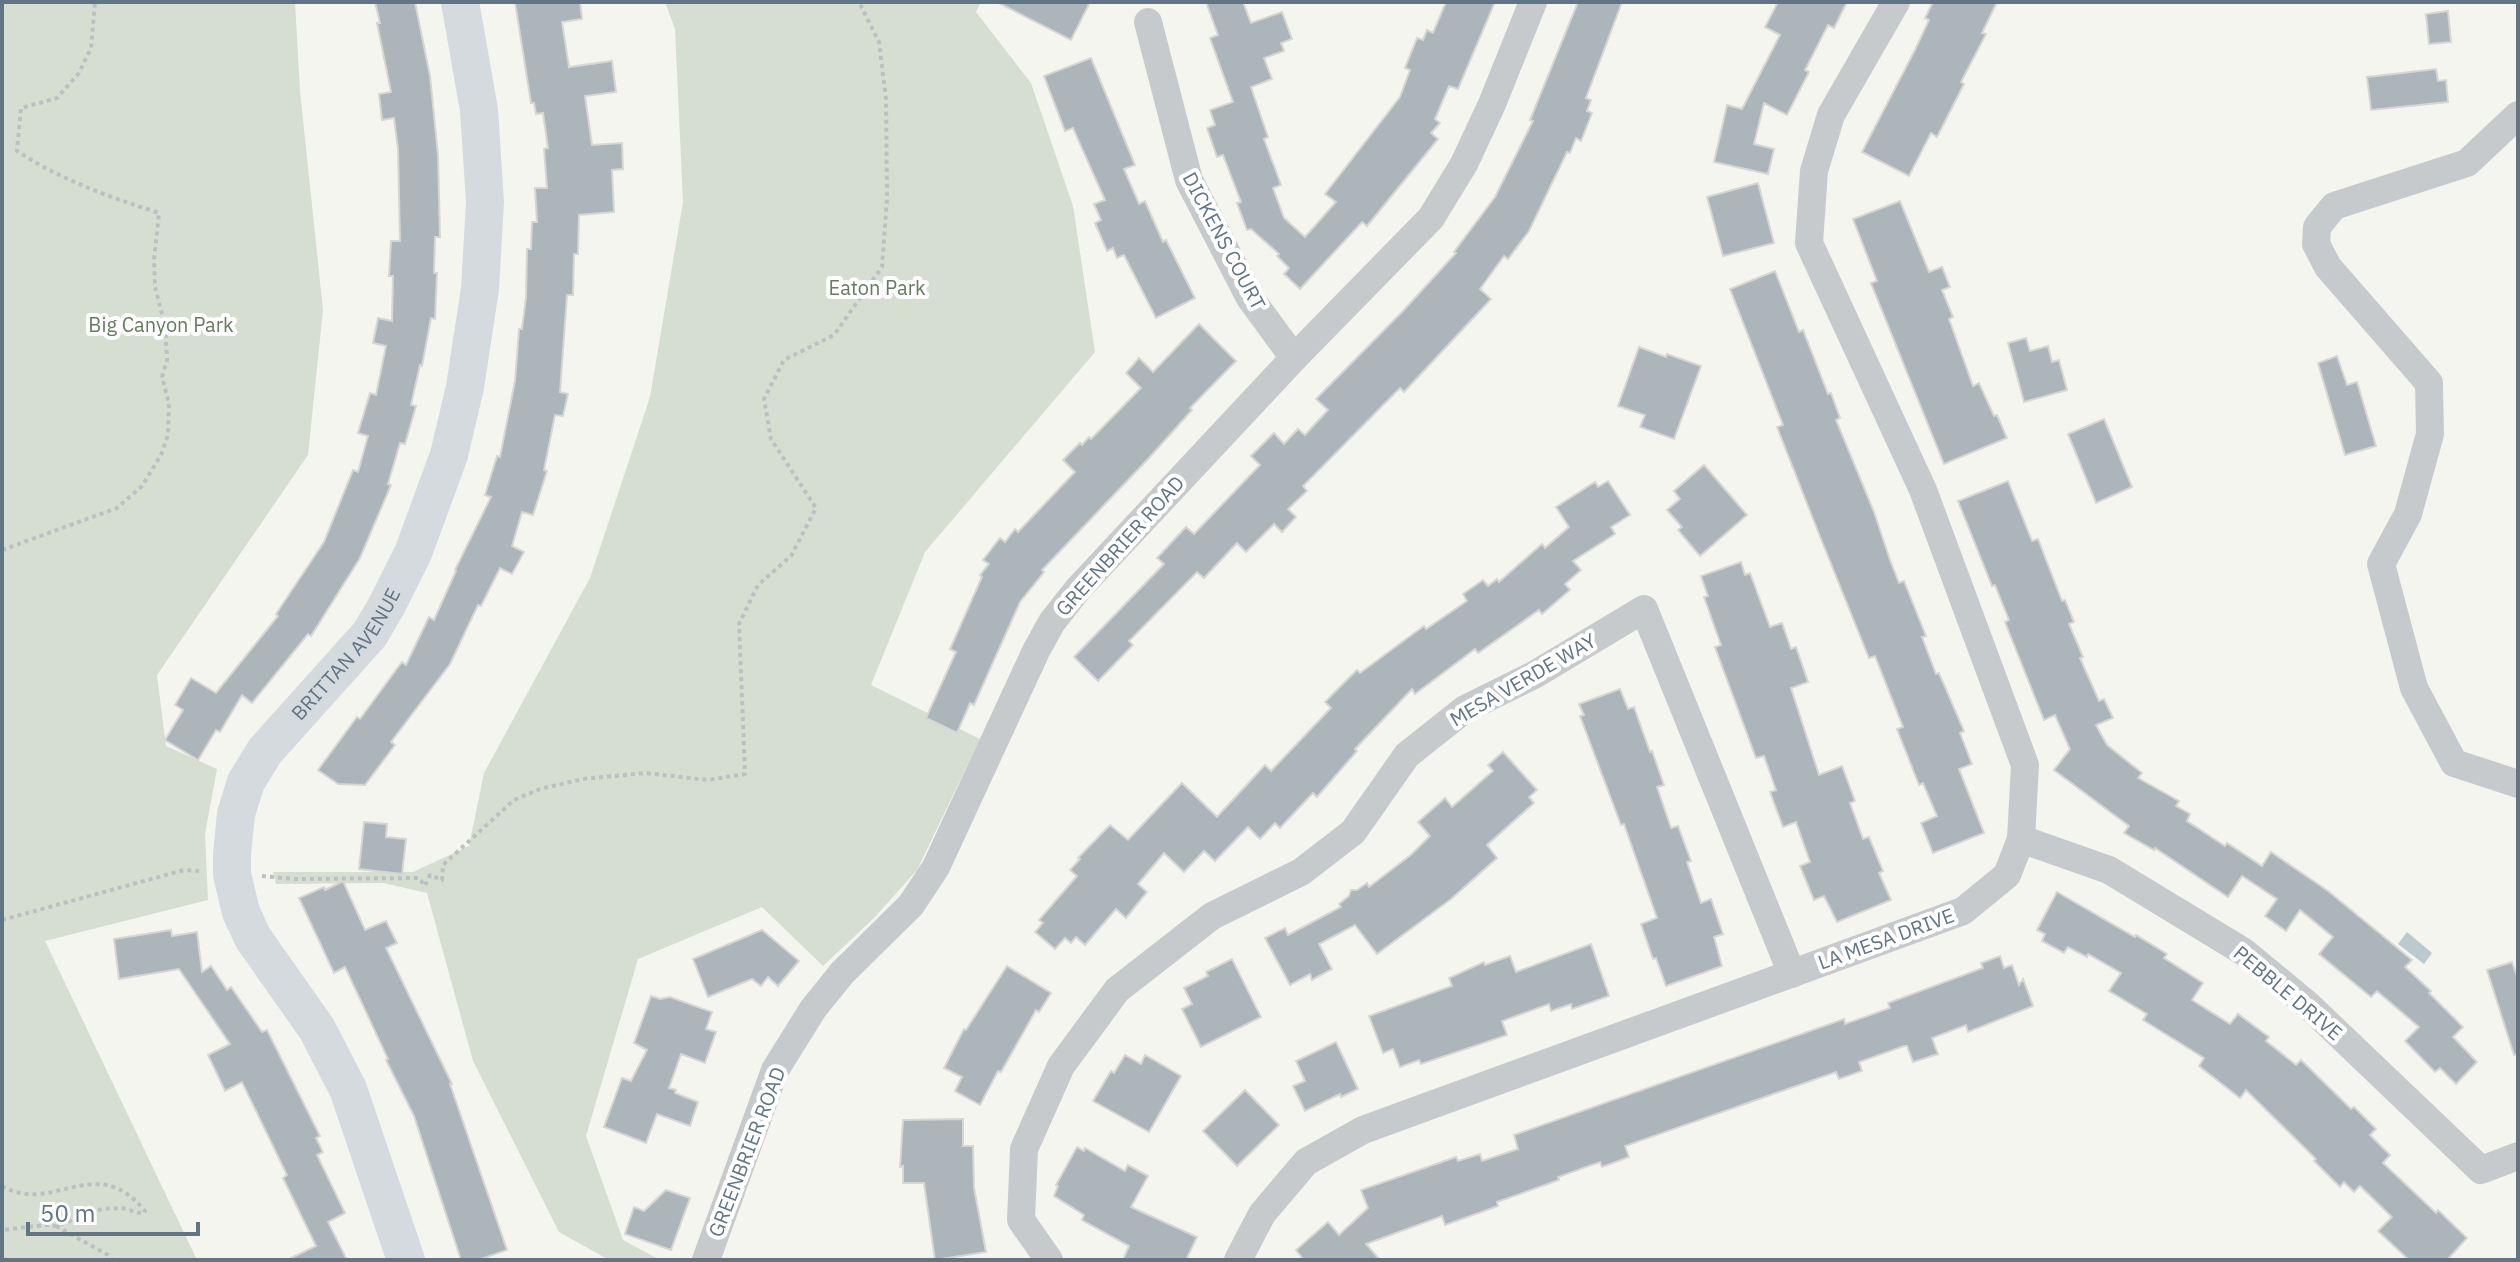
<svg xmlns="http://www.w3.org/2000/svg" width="2520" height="1262" viewBox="0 0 2520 1262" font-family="'IBM Plex Sans',sans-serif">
<rect width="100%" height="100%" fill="#f5f5f0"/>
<!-- green -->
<g fill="#d6ddd1">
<path d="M2 2H295L300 91 323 310 308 455 157 675 166 746 217 769 205 834 208 900 45 941 197 1260H2Z"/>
<path d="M665 2H981L976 12 1031 83 1073 206 1095 352 925 552 871 685 980 739 917 870 874 918 823 966 762 907 638 959 586 1136 623 1240 660 1260H609L559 1232 473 1061 427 893 383 883 276 884 273 872H413L469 846 484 773 590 578 650 397 683 202 675 29Z"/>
</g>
<!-- water -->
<path fill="#bccace" d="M2407 932 2432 953 2424 964 2398 944Z"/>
<!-- building -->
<g fill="#acb5ba" stroke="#d6d6d3" stroke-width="2">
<path d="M375 2H415L430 76 438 155 440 237H435L434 273H437L435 319 431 318 422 366 420 365 411 405 416 406 405 444 400 443 388 484 391 485 360 558 311 636 308 634 252 703 242 695 220 732 216 730 198 760 165 740 183 710 175 705 191 678 216 693 278 616 276 614 324 542 353 470 358 472 368 436 358 433 370 393 376 395 386 346 373 343 378 318 392 321 393 276H389L391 241H400L398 149 394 118 382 120 379 94 391 92 377 23H380Z"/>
<path d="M515 2H580L582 19 562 22 569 67 612 61 616 92 585 96 592 145 622 143 623 169 612 170 614 212 579 215 578 254H574L573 295H567L560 392 568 394 563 416 555 415 544 470 547 471 533 515 522 512 512 546 524 552 512 574 500 568 481 606 478 605 450 664 391 742 395 745 365 785 338 784 318 770 357 717 360 719 402 662 406 665 429 617 434 620 456 571 455 570 491 497 485 495 497 456 500 457 515 381 519 329H522L526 297 527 249H531L532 222H537L535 188H547L544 149 548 148 543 113 536 114 534 103H531Z"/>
<path d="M997 2H1090L1071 40Z"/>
<path d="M1206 2H1243L1251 23 1282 12 1292 39 1281 43 1284 51 1264 58 1272 79 1251 87 1268 137 1264 139 1281 185 1273 188 1284 218 1305 237 1336 202 1325 194 1400 97 1410 70 1405 68 1417 38 1423 40 1427 30 1433 33 1446 2H1495L1458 89 1449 86 1435 119 1440 123 1431 133 1438 139 1367 226 1362 222 1300 289 1284 274 1289 268 1277 256 1279 254 1251 229 1247 230 1237 203 1241 202 1223 155 1217 157 1207 128 1215 125 1210 110 1233 102 1210 38 1218 35Z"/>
<path d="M1578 2H1622L1586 98 1591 100 1587 111 1592 113 1581 141 1576 138 1570 153 1567 152 1529 231 1508 259 1504 256 1480 289 1491 299 1404 392 1400 388 1303 486 1307 491 1288 509 1296 517 1282 532 1274 524 1246 552 1237 543 1204 578 1197 572 1129 641 1133 645 1098 681 1074 657 1164 564 1157 558 1186 527 1194 534 1260 465 1251 456 1274 433 1284 444 1298 429 1305 435 1328 410 1316 399 1404 310 1456 253 1454 252 1495 197 1533 121 1530 120Z"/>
<path d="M1778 2H1847L1834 28 1828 25 1805 70 1809 72 1787 115 1764 103 1754 144 1774 149 1768 174 1714 162 1727 105 1742 109 1780 35 1765 27Z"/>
<path d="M1933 2H1997L1982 33 1986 34 1961 82 1964 84 1937 137 1931 133 1909 176 1862 152 1915 50 1929 20 1925 18Z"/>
<path d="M2448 11 2451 42 2429 44 2426 14Z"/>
<path d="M1091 58 1135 165 1124 169 1139 204 1145 201 1163 242 1166 240 1195 298 1156 318 1124 255 1117 258 1113 248 1107 251 1095 223 1101 220 1094 204 1105 200 1073 128 1065 131 1044 76Z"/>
<path d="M2436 69 2438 81 2446 80 2448 102 2371 110 2367 77Z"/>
<path d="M1758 183 1774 243 1723 256 1707 197Z"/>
<path d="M1900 201 1929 272 1942 267 1950 287 1942 290 1953 317 1949 319 1973 386 1979 383 1994 416 1997 415 2007 438 1944 464 1871 283 1877 281 1853 219Z"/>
<path d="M1775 271 1799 332 1803 330 1828 394 1831 393 1840 418 1836 420 1874 512 1890 560 1899 583 1904 581 1926 636 1922 637 1936 674 1939 673 1964 731 1960 733 1972 764 1959 769 1984 833 1933 853 1921 823 1937 816 1923 783 1919 785 1897 729 1903 727 1875 656 1869 658 1819 534 1777 427 1783 425 1730 289Z"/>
<path d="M1199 324 1236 361 1190 408 1192 410 1148 459 1042 570 1044 572 1020 602 974 705 970 703 957 733 926 718 956 652 950 649 982 577 980 575 989 564 983 560 1000 538 1005 542 1015 529 1018 532 1075 472 1063 460 1080 443 1082 445 1089 437 1091 439 1141 388 1126 373 1139 358 1153 372Z"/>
<path d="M2026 338 2030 351 2048 346 2052 362 2059 360 2067 390 2024 402 2008 343Z"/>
<path d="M1639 347 1666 357 1667 354 1701 366 1674 439 1640 427 1645 415 1618 406Z"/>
<path d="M2337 356 2347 385 2357 382 2376 446 2345 455 2318 363Z"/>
<path d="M2104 419 2132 487 2096 503 2068 434Z"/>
<path d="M1704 465 1747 515 1700 556 1678 530 1682 527 1667 510 1680 499 1674 491Z"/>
<path d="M1608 481 1630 515 1611 527 1615 534 1573 561 1581 570 1565 584 1570 590 1542 614 1539 610 1478 653 1475 649 1415 694 1412 689 1355 749 1357 751 1317 797 1313 793 1280 828 1275 823 1260 839 1248 827 1215 861 1204 851 1184 872 1164 853 1138 884 1147 892 1126 918 1116 909 1085 945 1076 937 1071 943 1065 938 1055 949 1035 932 1043 923 1039 920 1077 876 1070 870 1080 859 1078 858 1110 825 1128 840 1182 783 1217 817 1265 765 1271 771 1331 708 1325 702 1357 670 1360 673 1424 626 1426 629 1467 601 1463 594 1483 580 1488 586 1497 579 1499 582 1542 544 1545 548 1569 527 1556 507 1595 482 1598 487Z"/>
<path d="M2008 481 2032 541 2038 539 2062 601 2065 600 2074 622 2069 624 2083 657 2080 658 2099 701 2104 699 2113 718 2096 725 2107 745 2142 773 2138 778 2179 801 2176 806 2190 814 2187 821 2225 846 2227 843 2262 866 2271 852 2328 891 2412 960 2405 967 2431 991 2429 993 2463 1027 2453 1037 2477 1062 2456 1084 2440 1068 2435 1072 2405 1041 2419 1027 2377 991 2371 997 2319 954 2333 937 2300 910 2286 931 2265 916 2277 899 2242 876 2228 897 2155 848 2154 850 2124 833 2129 826 2054 770 2070 749 2055 715 2044 720 2005 622 2009 620 1995 585 1992 586 1958 501Z"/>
<path d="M1741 562 1745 575 1750 573 1770 627 1782 623 1791 649 1796 647 1808 682 1791 688 1819 775 1842 766 1855 801 1850 803 1863 839 1869 837 1883 871 1879 873 1891 900 1837 922 1824 896 1814 900 1800 866 1810 862 1796 822 1783 827 1770 792 1776 790 1764 756 1756 758 1715 647 1721 645 1704 597 1708 596 1701 576Z"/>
<path d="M1620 689 1628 709 1634 707 1650 752 1652 751 1664 785 1657 787 1671 828 1678 826 1691 861 1687 862 1701 903 1711 899 1723 934 1714 937 1722 966 1666 986 1656 958 1653 959 1641 924 1657 918 1624 824 1621 825 1580 716 1584 715 1579 704Z"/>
<path d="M1503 752 1537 790 1529 797 1534 803 1487 845 1497 858 1451 899 1377 954 1355 925 1319 944 1332 969 1312 980 1310 974 1290 985 1265 938 1285 928 1288 935 1341 907 1339 904 1349 896 1351 890H1357L1367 883 1369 887 1412 854 1430 836 1418 822 1445 798 1452 807 1493 771 1488 765Z"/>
<path d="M364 822 387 824 386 837 406 839 402 874 359 869Z"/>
<path d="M343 881 365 930 386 921 397 943 386 948 452 1084H450L507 1250 478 1260H461L414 1116 386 1060 388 1059 345 967 334 973 299 898 324 887 325 890Z"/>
<path d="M2057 892 2135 937 2136 935 2167 954 2164 958 2203 983 2192 1000 2230 1024 2238 1014 2269 1037 2266 1041 2296 1065 2301 1060 2351 1109 2354 1107 2376 1129 2370 1135 2390 1155 2383 1163 2436 1213 2438 1210 2467 1238 2447 1260H2409L2378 1231 2392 1217 2360 1186 2354 1192 2344 1182 2340 1187 2314 1161 2316 1159 2246 1090 2240 1098 2199 1066 2204 1058 2143 1020 2147 1014 2109 991 2121 973 2088 954 2087 957 2068 947 2064 953 2042 941 2045 934 2037 930Z"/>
<path d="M171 930 172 936 197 932 202 972 211 966 227 990 231 987 262 1032 267 1030 320 1136 316 1138 323 1152 317 1155 345 1213 328 1222 347 1260H287L316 1246 283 1178 287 1175 242 1082 225 1091 208 1055 230 1044 179 969 119 979 114 939Z"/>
<path d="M762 930 799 961 778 986 768 977 761 986 752 979 708 997 693 959Z"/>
<path d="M1591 944 1609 996 1572 1009 1571 1004 1551 1011 1549 1004 1502 1021 1507 1035 1421 1064 1419 1060 1400 1067 1393 1049 1383 1053 1369 1016 1452 986 1449 978 1484 962 1485 965 1510 956 1516 972Z"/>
<path d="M2000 956 2004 968 2012 965 2019 985 2023 979 2033 1006 1968 1032 1966 1025 1932 1038 1938 1054 1913 1062 1907 1046H1904L1859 1062 1862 1071 1839 1079 1836 1072 1625 1146 1629 1157 1602 1167 1600 1162 1558 1177 1559 1180 1497 1202 1498 1206 1445 1225 1442 1216 1366 1244 1380 1260H1304L1296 1250 1328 1222 1339 1235 1368 1208 1361 1190 1456 1157 1458 1161 1480 1154 1482 1161 1518 1149 1514 1135 1844 1019 1845 1024 1890 1008 1888 1003 1983 968 1981 963Z"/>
<path d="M1232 959 1261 1017 1201 1047 1182 1009 1192 1004 1184 988 1208 976 1206 972Z"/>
<path d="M2512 962 2518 979V1054L2514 1055 2487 970Z"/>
<path d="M1007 966 1051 993 1039 1012 1036 1010 1001 1072 998 1071 980 1105 955 1091 962 1077 944 1068 964 1029 966 1030Z"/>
<path d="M651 996 660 999 670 997 712 1012 706 1029 716 1032 705 1063 681 1054 669 1088 676 1090 675 1093 698 1102 690 1126 657 1114 646 1143 604 1127 622 1078 631 1081 647 1050 634 1043Z"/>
<path d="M1336 1042 1358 1089 1341 1097 1340 1094 1305 1111 1293 1086 1305 1081 1296 1061Z"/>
<path d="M1125 1055 1141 1064 1145 1055 1181 1076 1149 1132 1093 1101 1111 1071 1114 1073Z"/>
<path d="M1245 1090 1279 1125 1237 1166 1203 1131Z"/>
<path d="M963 1119V1146H973L974 1188 986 1252 935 1260 924 1183H903V1166L900 1167 903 1120Z"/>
<path d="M1077 1147 1084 1151 1085 1148 1125 1171 1128 1165 1148 1176 1131 1207 1197 1237 1186 1260H1123L1129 1246 1082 1220 1084 1215 1054 1196 1058 1186 1056 1185Z"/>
<path d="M666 1190 690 1198 671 1250 625 1234 634 1207 644 1211Z"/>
</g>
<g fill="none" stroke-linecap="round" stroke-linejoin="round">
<!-- path -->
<g stroke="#bdc0c2" stroke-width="4" stroke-dasharray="4 4" stroke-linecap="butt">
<path d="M2 550 117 508 142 486 161 455 168 435 169 404 162 377 167 360 165 326 155 287 154 259 159 213C107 196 63 181 17 151L21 108 57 98 79 73 91 48 95 2"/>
<path d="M262 876 294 879 419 878 425 886 430 875 442 880 443 865 514 800 540 789 583 779 645 773 708 780 745 774 739 624 758 585 791 556 816 508 771 439 764 399 784 360 834 335 882 267 887 198 886 99 879 42 859 2"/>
<path d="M2 920 184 870 201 871"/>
<path d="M2 1186C53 1216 95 1150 145 1211L143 1214 122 1208 102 1209 56 1226 46 1225 2 1230"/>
<path d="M56 1226 108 1255 112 1260"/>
</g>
<!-- minor -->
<g stroke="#c7cacd" stroke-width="28">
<path d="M1148 22 1189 180 1250 298 1294 358"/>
<path d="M2518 115 2467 163 2334 206 2317 227 2316 244 2328 267 2429 383 2430 434 2408 514 2381 564 2414 688 2454 763 2518 784"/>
<path d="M2021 839 2109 870 2244 952 2308 1005 2481 1170 2518 1156"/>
<path d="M706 1260 775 1070 813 1009 842 973 911 905 936 867 1036 651 1052 622 1078 589 1294 358 1431 218 1464 164 1492 104 1533 2"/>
<path d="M1049 1260 1021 1220 1024 1149 1061 1066 1117 990 1212 916 1301 872 1353 832 1407 755 1465 709 1534 675 1644 609 1792 974"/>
<path d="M1238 1260 1262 1214 1306 1162 1363 1130 1963 911 2007 875 2021 839 2025 765 1923 490 1809 243 1814 171 1831 115 1896 2"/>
</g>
<!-- secondary -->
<path stroke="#d5dadf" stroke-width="38" id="s1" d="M406 1260 348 1089 317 1029 253 938 241 912 232 874V854L236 814 246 782 265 751 370 634 387 605 413 553 449 455 465 387 480 289 485 202 479 110 460 2"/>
</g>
<g text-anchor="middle" stroke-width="8" stroke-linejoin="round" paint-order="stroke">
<!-- street labels -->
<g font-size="20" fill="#617585" stroke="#fff">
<text transform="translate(1224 241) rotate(62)" y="7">DICKENS COURT</text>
<text transform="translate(1120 546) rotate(-48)" y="7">GREENBRIER ROAD</text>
<text dy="7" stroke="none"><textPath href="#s1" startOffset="684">BRITTAN AVENUE</textPath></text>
<text transform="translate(1523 680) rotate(-30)" y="7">MESA VERDE WAY</text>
<text transform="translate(1886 939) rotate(-20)" y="7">LA MESA DRIVE</text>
<text transform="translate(2288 993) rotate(40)" y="7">PEBBLE DRIVE</text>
<text transform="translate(747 1152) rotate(-69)" y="7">GREENBRIER ROAD</text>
</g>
<!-- park labels -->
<g font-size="20" fill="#667b60" stroke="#fff">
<text x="877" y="295">Eaton Park</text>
<text x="161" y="332">Big Canyon Park</text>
</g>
</g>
<!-- border -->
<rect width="2520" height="1262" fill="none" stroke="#617585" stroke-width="8"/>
<!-- scale -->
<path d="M28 1222v12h170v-12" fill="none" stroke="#617585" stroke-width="4"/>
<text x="40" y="1222" font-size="24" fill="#617585" stroke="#ffffff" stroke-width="6" paint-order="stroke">50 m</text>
</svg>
